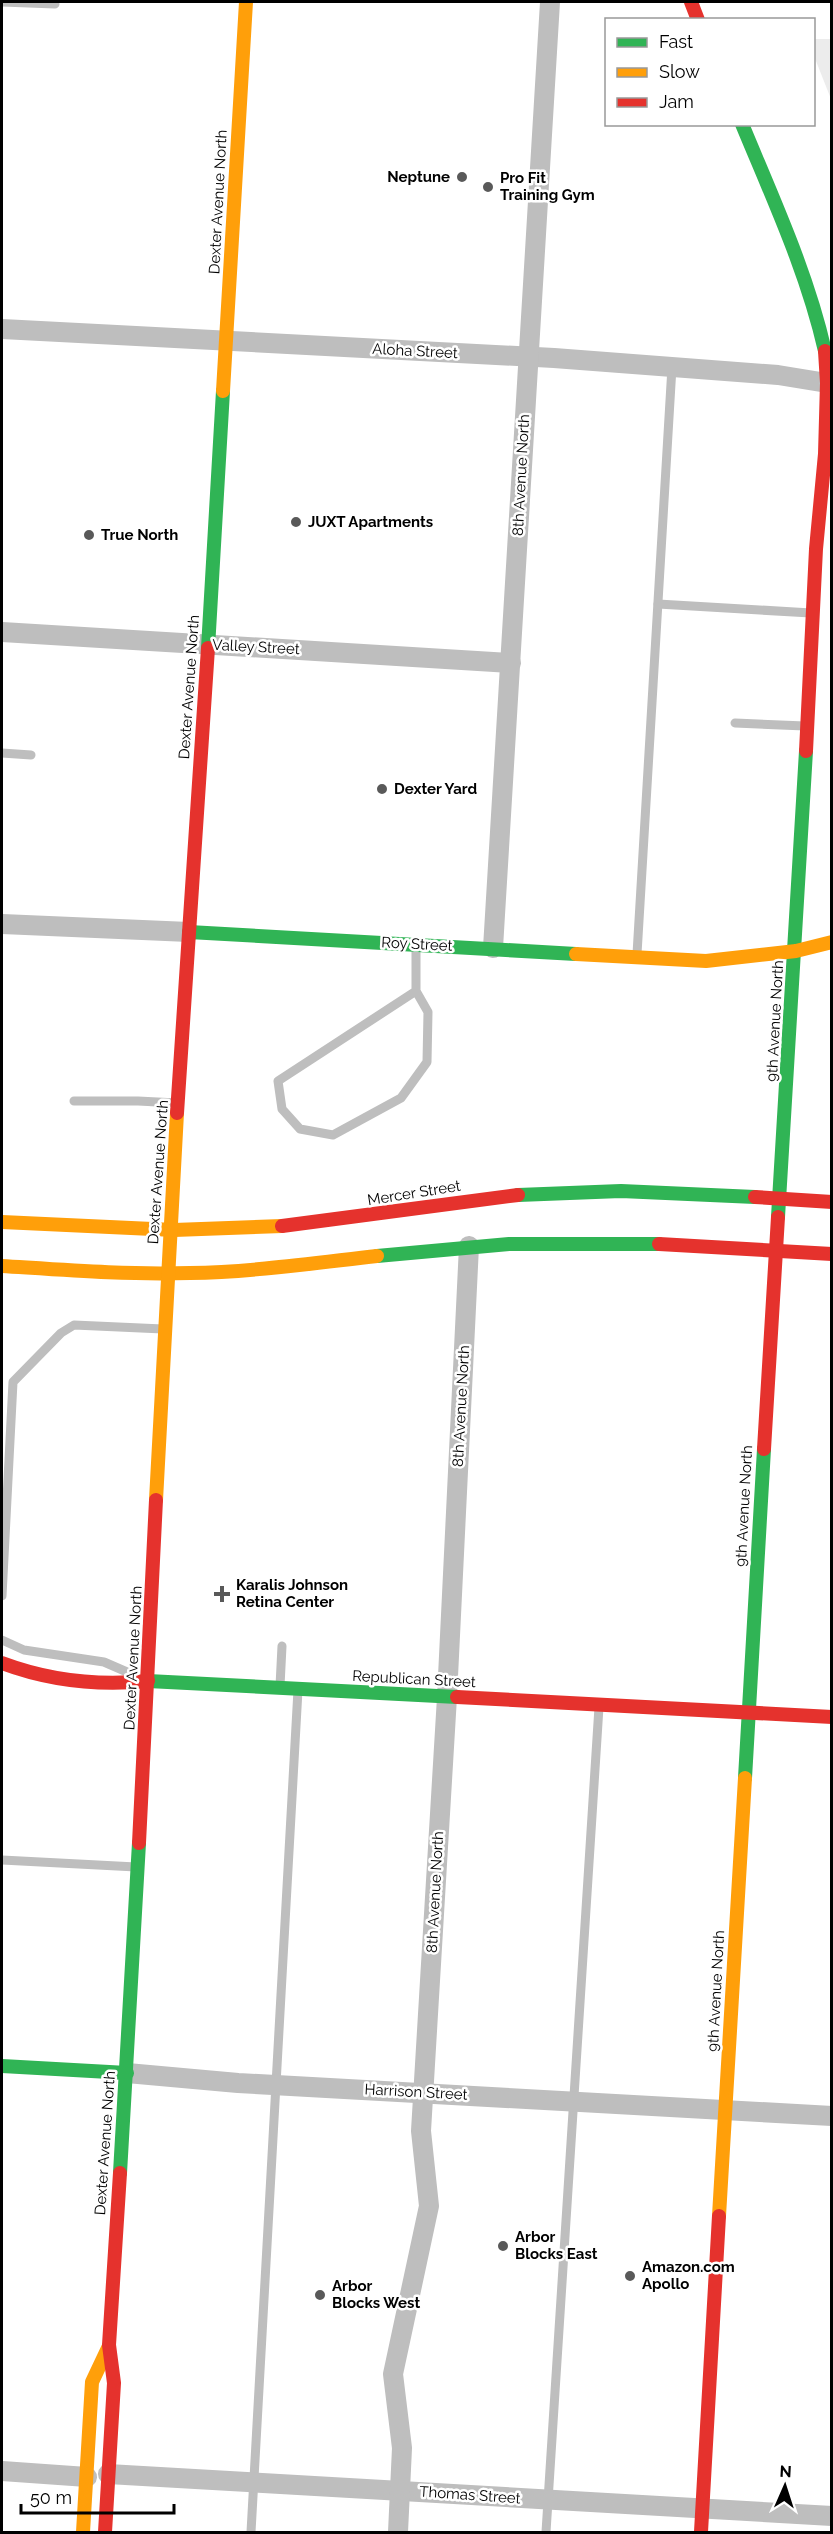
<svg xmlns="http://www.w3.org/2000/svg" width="833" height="2534" viewBox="0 0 833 2534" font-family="Raleway,sans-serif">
<rect width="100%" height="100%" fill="#fff"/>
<!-- green -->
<path fill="#ececec" d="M814 39H831V99L814 56Z"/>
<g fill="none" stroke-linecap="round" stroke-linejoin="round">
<!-- lane -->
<g stroke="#bebebe" stroke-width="9">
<path d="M2 2 55 4"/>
<path d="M658 604 811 613"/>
<path d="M735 723 805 726"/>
<path d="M2 753 31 755"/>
<path d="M637 954 672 367"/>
<path d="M416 991 428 1012 427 1062 401 1098 333 1135 300 1129 282 1109 278 1081 416 991V947"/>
<path d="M74 1101H138L177 1103"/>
<path d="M2 1596 13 1382 61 1333 74 1325 163 1329"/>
<path d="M2 1640 24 1650 104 1662 127 1672"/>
<path d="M280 1686 282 1646"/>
<path d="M2 1860 136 1867"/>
<path d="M251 2532 298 1690"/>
<path d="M546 2532 599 1707"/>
</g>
<!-- street -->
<g stroke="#bebebe" stroke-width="20">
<path d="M2 329 554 358 778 375 827 383"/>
<path d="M2 632 511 663"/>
<path d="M2 924 189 932"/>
<path d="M493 948 550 2"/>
<path d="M127 2073 238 2083 832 2116"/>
<path d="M2 2471 87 2477"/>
<path d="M108 2474 832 2516"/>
<path d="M398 2532 402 2448 393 2374 429 2206 421 2131 447 1697 469 1246"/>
</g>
<!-- fast -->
<g stroke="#30b455" stroke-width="14">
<path d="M742 124C773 199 807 272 825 351"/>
<path d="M208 648 223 391"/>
<path d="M189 932 576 954"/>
<path d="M518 1195 621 1191 755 1197"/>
<path d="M778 1217 806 751"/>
<path d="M377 1256 509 1244H659"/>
<path d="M148 1681 457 1697"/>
<path d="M745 1778 764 1449"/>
<path d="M2 2066 127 2073"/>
<path d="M120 2173 139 1843"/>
</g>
<!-- slow -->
<g stroke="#ff9f0a" stroke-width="14">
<path d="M223 391 246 2"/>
<path d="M576 954 706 961 796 951 832 942"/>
<path d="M2 1222 174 1230 282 1226"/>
<path d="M2 1266C65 1270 127 1275 190 1273 253 1272 315 1263 377 1256"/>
<path d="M156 1500 177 1113"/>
<path d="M719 2216 745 1778"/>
<path d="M83 2532 92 2382 109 2346"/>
</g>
<!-- jam -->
<g stroke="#e5322d" stroke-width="14">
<path d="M691 2 698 20"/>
<path d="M806 751 816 549 825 454 827 383 825 351"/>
<path d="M177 1113 208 648"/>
<path d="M755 1197 832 1202"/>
<path d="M282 1226 518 1195"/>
<path d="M659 1244 832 1254"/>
<path d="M764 1449 778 1217"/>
<path d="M2 1663C50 1681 97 1686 148 1681"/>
<path d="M457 1697 832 1717"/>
<path d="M139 1843 156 1500"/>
<path d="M105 2532 114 2383 109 2345 120 2173"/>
<path d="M701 2532 719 2216"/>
</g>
</g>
<!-- markers -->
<g fill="#595959" stroke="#fff" stroke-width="2">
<circle cx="462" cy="177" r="6"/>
<circle cx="488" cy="187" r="6"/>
<circle cx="296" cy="522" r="6"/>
<circle cx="89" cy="535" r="6"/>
<circle cx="382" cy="789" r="6"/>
<path d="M219 1585h6v6h6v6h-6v6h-6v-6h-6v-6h6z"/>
<circle cx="503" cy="2246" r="6"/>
<circle cx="630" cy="2276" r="6"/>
<circle cx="320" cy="2295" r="6"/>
</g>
<g text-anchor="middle" stroke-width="5" stroke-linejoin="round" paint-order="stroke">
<!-- poi labels -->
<g font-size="15" font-weight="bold" fill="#000" stroke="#fff" text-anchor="start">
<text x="450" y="182" text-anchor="end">Neptune</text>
<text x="500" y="183">Pro Fit<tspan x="500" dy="17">Training Gym</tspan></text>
<text x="308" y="527">JUXT Apartments</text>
<text x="101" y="540">True North</text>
<text x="394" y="794">Dexter Yard</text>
<text x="236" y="1590">Karalis Johnson<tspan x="236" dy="17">Retina Center</tspan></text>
<text x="515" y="2242">Arbor<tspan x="515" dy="17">Blocks East</tspan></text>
<text x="642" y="2272">Amazon.com<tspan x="642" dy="17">Apollo</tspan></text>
<text x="332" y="2291">Arbor<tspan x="332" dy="17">Blocks West</tspan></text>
</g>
<!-- street labels -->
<g font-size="15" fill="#000" stroke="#fff">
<text transform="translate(218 202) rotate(-87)" y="5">Dexter Avenue North</text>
<text transform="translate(415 351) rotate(3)" y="5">Aloha Street</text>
<text transform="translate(521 475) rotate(-87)" y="5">8th Avenue North</text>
<text transform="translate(256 647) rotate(3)" y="5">Valley Street</text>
<text transform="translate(189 687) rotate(-86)" y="5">Dexter Avenue North</text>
<text transform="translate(417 944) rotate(3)" y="5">Roy Street</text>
<text transform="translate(775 1021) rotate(-87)" y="5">9th Avenue North</text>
<text transform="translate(158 1172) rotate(-86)" y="5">Dexter Avenue North</text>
<text transform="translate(414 1193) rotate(-9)" y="5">Mercer Street</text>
<text transform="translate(461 1406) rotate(-87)" y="5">8th Avenue North</text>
<text transform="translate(744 1506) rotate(-87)" y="5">9th Avenue North</text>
<text transform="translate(133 1658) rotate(-87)" y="5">Dexter Avenue North</text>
<text transform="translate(414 1679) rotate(3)" y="5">Republican Street</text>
<text transform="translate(435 1892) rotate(-87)" y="5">8th Avenue North</text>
<text transform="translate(716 1991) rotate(-87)" y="5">9th Avenue North</text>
<text transform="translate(416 2092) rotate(3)" y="5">Harrison Street</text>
<text transform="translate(105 2143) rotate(-86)" y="5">Dexter Avenue North</text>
<text transform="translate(470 2495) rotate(4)" y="5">Thomas Street</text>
</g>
</g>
<!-- border -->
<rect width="833" height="2534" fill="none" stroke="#000000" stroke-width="6"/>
<!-- legend -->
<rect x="605" y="18" width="210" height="108" fill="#ffffff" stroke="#999999" stroke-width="1.5"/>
<rect x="617" y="38" width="30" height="9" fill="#30b455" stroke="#999999" stroke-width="1.5"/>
<text x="659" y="48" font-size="18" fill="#000000">Fast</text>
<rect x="617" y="68" width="30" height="9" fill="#ff9f0a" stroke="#999999" stroke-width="1.5"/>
<text x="659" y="78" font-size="18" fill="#000000">Slow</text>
<rect x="617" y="98" width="30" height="9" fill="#e5322d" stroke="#999999" stroke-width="1.5"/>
<text x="659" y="108" font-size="18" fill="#000000">Jam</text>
<!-- north arrow -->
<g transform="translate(785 2486) rotate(3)" stroke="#ffffff" stroke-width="4.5" paint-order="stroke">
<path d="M0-4.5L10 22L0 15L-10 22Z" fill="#000000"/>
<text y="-9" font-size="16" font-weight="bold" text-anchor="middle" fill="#000000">N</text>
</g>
<!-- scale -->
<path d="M21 2504v9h153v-9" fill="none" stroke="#000000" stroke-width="3"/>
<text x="30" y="2504" font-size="18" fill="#000000" stroke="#ffffff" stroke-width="4.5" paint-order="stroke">50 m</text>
</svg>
